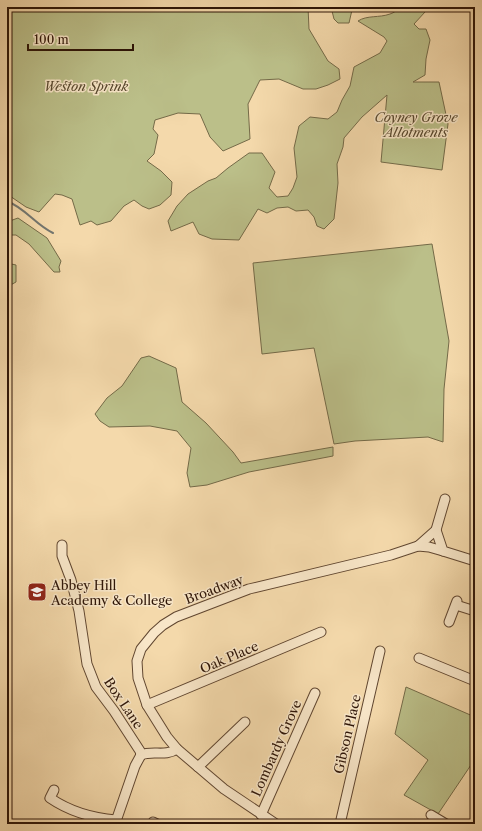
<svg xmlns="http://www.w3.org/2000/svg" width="482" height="831" viewBox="0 0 482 831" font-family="'Libre Caslon Text',serif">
<rect width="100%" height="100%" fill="#f4d9ab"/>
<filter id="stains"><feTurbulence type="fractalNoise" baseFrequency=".005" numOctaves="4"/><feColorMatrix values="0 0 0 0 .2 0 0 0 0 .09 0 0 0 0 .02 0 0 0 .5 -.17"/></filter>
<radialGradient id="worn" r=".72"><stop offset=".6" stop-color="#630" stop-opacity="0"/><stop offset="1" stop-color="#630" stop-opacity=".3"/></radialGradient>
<!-- green -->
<g fill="#bbbf89" stroke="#746a48">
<path d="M7 7H308L309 29 328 61 339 69 340 79 328 85 316 89H303L279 79 260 80 248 104 250 139 223 151 210 137 200 114 178 113 155 120 153 129 158 135 154 154 147 161 161 171 172 182 171 195 160 205 149 209 142 206 134 200 124 206 111 221 97 225 91 221 80 225 72 199 62 195 55 194 39 212 26 207 7 194Z"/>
<path d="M331 7H358L357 9 352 10 349 23H338L334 19Z"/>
<path d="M402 7H426L425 12 414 24 419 29H426L430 40 426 59 425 75 413 82H439L448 124 442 170 381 162 387 95 362 117 344 138 343 147 337 164 338 183 334 219 324 229 317 226 314 217 308 210 296 211 288 207 277 208 267 213 258 209 239 240 212 239 199 234 193 222 171 231 168 221 177 206 188 194 208 181 216 178 228 168 249 153H262L275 172 269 188 277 197 288 196 293 188 297 177 294 148 299 126 310 117 328 119 337 112 342 100 350 86 354 67 380 53 387 41 384 37 358 21C367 15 379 18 390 14 394 13 398 9 402 7Z"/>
<path d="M18 218 47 238 61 261 59 267 60 272H54L29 244 16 235H7V222Z"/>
<path d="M432 244 449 341 444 389 443 442 428 437 355 441 334 444 314 348 262 354 253 263Z"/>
<path d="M7 263 16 265V282L7 287Z"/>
<path d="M149 356 176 368 182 402 206 423 233 452 241 463 333 447V456L249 472 207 485 190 487 187 473 191 448 177 431 150 426 109 427 100 421 95 414 107 398 122 386 141 358Z"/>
<path d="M406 687 475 717V759L438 814 404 795 428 760 395 734Z"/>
</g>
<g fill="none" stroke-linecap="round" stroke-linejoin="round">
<!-- stream -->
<path stroke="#73766f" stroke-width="2" d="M7 201C25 208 36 225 53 233"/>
<defs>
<g id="minor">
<path d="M436 530 443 551 475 561"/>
<path d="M62 545V556L71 580 79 611 87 664 96 687 114 711 140 751 141 755"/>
<path d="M418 546 436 530 445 499"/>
<path d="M456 605 475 611"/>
<path d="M449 622 457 601"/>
<path d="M419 658 475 681"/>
<path d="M147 705 321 632"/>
<path d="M141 755C153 750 165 757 177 749"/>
<path d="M198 767 245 722"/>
<path d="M54 790 50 798C69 811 92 818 116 820"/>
<path d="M261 815 315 693"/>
<path d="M431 815 446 824"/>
<path d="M153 822 157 824"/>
<path d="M115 824 135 766 141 755"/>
<path d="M276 824 224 789 177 749 167 737 147 705 138 678 137 661 141 649 154 633 163 625 176 617 249 589 391 555 418 546 429 547 443 551"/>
<path d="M340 824 380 651"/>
</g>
</defs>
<!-- minor casing -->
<use href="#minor" stroke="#604630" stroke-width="11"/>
<!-- minor -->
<use href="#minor" stroke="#f8e6c8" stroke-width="9"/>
</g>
<!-- icons -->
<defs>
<symbol id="school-square" viewBox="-11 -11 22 22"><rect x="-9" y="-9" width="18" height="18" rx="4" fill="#8f2418" stroke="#f8e6c8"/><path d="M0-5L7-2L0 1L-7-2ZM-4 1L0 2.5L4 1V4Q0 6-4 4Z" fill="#fff"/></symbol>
</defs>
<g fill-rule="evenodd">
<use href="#school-square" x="26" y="581" width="22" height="22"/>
</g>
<g text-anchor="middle" stroke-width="3" stroke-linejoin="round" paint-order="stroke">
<!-- park labels -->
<g font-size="13" font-style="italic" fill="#58482e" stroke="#f8e6c8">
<text x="86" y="91">Weston Sprink</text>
<text x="416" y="122">Coyney Grove<tspan x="416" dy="15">Allotments</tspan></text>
</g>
<!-- poi labels -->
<g font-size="13" fill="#2e1507" stroke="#f8e6c8" text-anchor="start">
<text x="51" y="590">Abbey Hill<tspan x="51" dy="15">Academy &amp; College</tspan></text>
</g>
<!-- street labels -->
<g font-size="13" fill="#2e1507" stroke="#f8e6c8">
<text transform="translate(214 589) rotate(-20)" y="5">Broadway</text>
<text transform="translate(229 657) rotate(-23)" y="5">Oak Place</text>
<text transform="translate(124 703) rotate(56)" y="5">Box Lane</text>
<text transform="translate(347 734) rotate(-77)" y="5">Gibson Place</text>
<text transform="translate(276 748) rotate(-66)" y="5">Lombardy Grove</text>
</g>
</g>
<!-- margin -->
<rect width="482" height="831" fill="none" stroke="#f4d9ab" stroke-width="24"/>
<rect x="8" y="8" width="466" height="815" fill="none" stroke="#2e1507" stroke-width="2"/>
<rect x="12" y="12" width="458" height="807" fill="none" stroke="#2e1507"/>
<!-- scale -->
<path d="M28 44v6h105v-6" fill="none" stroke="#2e1507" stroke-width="2"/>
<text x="34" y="44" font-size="12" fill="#2e1507" stroke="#f8e6c8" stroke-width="3" paint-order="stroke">100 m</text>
<rect width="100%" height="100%" filter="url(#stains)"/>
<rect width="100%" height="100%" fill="url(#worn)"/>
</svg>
